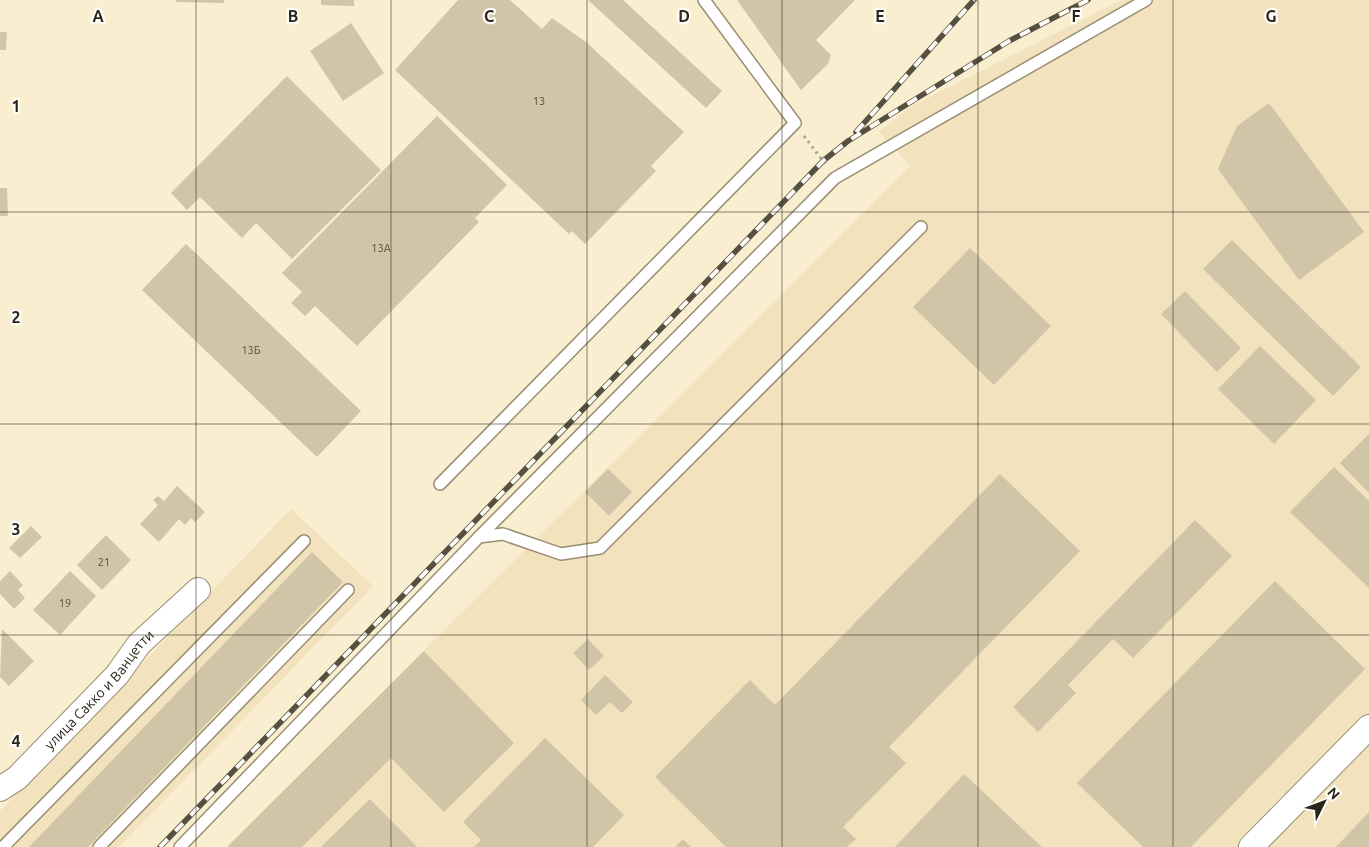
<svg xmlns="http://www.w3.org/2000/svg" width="1369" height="847" viewBox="0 0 1369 847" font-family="Ubuntu,sans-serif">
<rect width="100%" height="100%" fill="#faeed0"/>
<!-- built -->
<g fill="#f2e3be">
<path d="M1121 0H1369V847H227L910 166 879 132 908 108Z"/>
<path d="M291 509 373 586 119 847H0V811Z"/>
</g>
<!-- building -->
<g fill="#d1c5a8">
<path d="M176 0H224V3L176 2Z"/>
<path d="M321 0H354V6L321 5Z"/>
<path d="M458 0H510L542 29 552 18 586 42 684 132 651 166 656 171 585 244 572 231 569 234 395 70Z"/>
<path d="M588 0H623L722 91 706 108Z"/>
<path d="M737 0H855L816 40 831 55 828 64 801 90Z"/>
<path d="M351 23 384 73 343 101 310 51Z"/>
<path d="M0 32H7L6 50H0Z"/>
<path d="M287 76 381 170 292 259 256 223 242 238 200 197 187 210 171 193Z"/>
<path d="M1269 103 1364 232 1299 280 1218 169 1237 126Z"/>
<path d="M437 116 507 185 475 218 479 222 357 346 315 306 305 316 291 303 302 292 282 273Z"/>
<path d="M0 188H7L8 216H0Z"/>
<path d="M1232 240 1361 367 1333 396 1203 269Z"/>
<path d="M186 244 361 411 317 457 142 290Z"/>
<path d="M970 248 1051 326 994 385 913 307Z"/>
<path d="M1185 291 1241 348 1217 372 1161 314Z"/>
<path d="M1260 346 1316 400 1274 444 1218 389Z"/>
<path d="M1369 434V493L1340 463Z"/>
<path d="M1334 467 1369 501V588L1290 512Z"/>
<path d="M608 469 632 492 609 516 585 492Z"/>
<path d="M1000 474 1080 551 889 747 906 763 843 827 856 839 847 847H726L655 777 750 680 775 705Z"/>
<path d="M177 486 205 512 195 522 191 518 185 525 179 519 159 542 140 524 158 505 153 500 158 496 164 501Z"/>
<path d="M1195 520 1232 556 1133 658 1113 639 1068 685 1076 693 1038 732 1013 707Z"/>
<path d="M31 526 42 537 20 558 9 548Z"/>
<path d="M106 535 131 560 102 590 77 565Z"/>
<path d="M312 552 343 582 88 847H29Z"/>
<path d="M10 571 23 585 18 590 25 598 14 609 0 594V581Z"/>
<path d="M70 571 96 596 60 635 33 610Z"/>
<path d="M1275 581 1365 669 1191 847H1143L1077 783Z"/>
<path d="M2 629 34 661 9 686 0 677Z"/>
<path d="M588 639 604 656 589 670 573 653Z"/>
<path d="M424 651 514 743 444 812 391 758 302 847H227Z"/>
<path d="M605 675 633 702 622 713 610 702 596 715 581 700Z"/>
<path d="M545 738 624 815 593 847H474L481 840 463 822Z"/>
<path d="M964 774 1042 847H895Z"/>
<path d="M370 799 417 847H321Z"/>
<path d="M1369 812V847H1336Z"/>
<path d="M683 839 691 847H675Z"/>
</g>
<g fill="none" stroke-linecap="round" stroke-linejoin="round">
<defs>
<g id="service">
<path d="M440 484 795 123 704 0"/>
<path d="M479 537 835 178 1146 0"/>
<path d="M3 847 304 541"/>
<path d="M99 847 348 590"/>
<path d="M180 847 479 537 503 534 561 554 600 548 921 227"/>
</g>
<g id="minor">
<path id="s1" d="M0 789 17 778 117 675 139 644 198 590"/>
<path d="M1251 847 1369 727"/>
</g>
</defs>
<!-- service casing -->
<use href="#service" stroke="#998e73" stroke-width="14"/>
<!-- minor casing -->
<use href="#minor" stroke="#998e73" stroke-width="26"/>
<!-- path -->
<path stroke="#aea48d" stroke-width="3" stroke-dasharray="2.5 4" stroke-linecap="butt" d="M804 136 826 165"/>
<!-- service -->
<use href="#service" stroke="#fff" stroke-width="11"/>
<!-- minor -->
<use href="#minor" stroke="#fff" stroke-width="24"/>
<defs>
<g id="rail">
<path d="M856 132 974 0"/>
<path d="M160 847 823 161 848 141 1009 41 1088 0"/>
</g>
</defs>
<!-- rail casing -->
<use href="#rail" stroke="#565041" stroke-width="5.5"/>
<!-- rail -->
<use href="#rail" stroke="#fefcf6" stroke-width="4" stroke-dasharray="11" stroke-linecap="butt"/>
</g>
<!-- grid -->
<path fill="none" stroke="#2a251a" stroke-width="1" stroke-opacity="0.55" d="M196 0V847M391 0V847M587 0V847M782 0V847M978 0V847M1173 0V847M0 212H1369M0 424H1369M0 635H1369"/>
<g text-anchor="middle" stroke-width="4.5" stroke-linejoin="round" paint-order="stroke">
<!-- number labels -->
<g font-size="11" fill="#544d3e">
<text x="539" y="105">13</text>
<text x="381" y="252">13А</text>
<text x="251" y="354">13Б</text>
<text x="104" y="566">21</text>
<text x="65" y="607">19</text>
</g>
<!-- street labels -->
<g font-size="14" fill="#2a251a" stroke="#fefcf6">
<text dy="5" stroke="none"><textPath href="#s1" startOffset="141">улица Сакко и Ванцетти</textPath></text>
</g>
</g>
<g font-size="16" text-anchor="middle" font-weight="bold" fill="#2a251a" stroke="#fefcf6" stroke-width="4.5" stroke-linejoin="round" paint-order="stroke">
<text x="98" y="22">A</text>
<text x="293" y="22">B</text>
<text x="489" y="22">C</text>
<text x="684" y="22">D</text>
<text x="880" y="22">E</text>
<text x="1076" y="22">F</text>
<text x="1271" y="22">G</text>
<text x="16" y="112">1</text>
<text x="16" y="323">2</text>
<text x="16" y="535">3</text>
<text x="16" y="747">4</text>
</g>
<!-- north arrow -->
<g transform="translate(1324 802) rotate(48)" stroke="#fefcf6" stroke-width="4" paint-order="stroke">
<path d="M0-4L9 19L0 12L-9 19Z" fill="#2a251a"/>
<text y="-8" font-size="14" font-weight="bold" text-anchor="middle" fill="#2a251a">N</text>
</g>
</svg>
